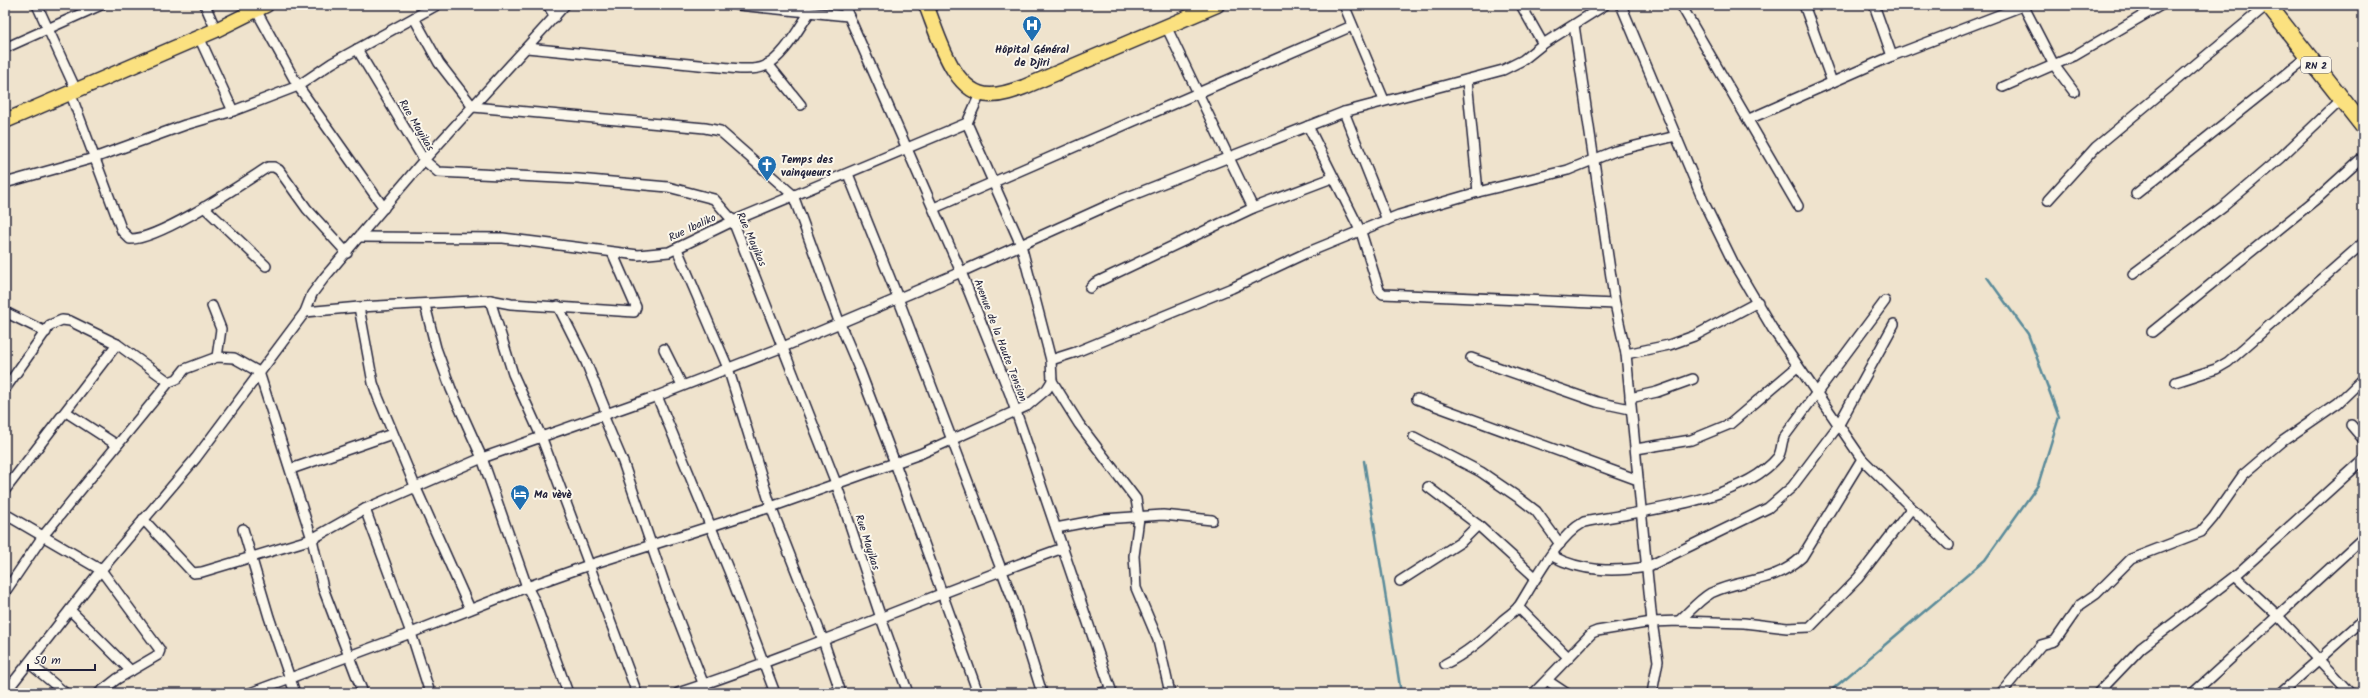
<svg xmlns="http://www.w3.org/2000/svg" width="2368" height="698" viewBox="0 0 2368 698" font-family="Kalam,sans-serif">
<rect width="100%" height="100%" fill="#efe3cd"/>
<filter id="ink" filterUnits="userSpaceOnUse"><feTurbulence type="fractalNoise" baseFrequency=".025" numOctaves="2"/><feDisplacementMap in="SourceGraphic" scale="8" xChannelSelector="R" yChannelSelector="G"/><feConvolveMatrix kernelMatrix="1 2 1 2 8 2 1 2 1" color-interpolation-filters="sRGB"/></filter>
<g filter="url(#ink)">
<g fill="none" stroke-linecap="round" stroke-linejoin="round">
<!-- stream -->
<g stroke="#5a8b9a" stroke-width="2.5">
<path d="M1364 461 1401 693"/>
<path d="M1828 693 1985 560 2038 485 2059 417 2028 334 1987 277"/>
</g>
<defs>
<g id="street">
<path d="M37 5 76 90"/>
<path d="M205 5 216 30"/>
<path d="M548 5 555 17"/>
<path d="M738 5 848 16"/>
<path d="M844 5 961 272 1010 394 1112 693"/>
<path d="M1344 5 1384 100"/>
<path d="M1521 5 1543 44"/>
<path d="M1621 5 1705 205 1733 262 1772 328 1862 459 1949 545"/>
<path d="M1681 5 1798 206"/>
<path d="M1804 5 1832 82"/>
<path d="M1874 5 1892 56"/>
<path d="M2023 5 2054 65 2074 92"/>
<path d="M256 10 298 86 384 208"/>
<path d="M414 18 439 63 473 107 705 128 720 131 793 195 840 324 860 371 895 463 978 693"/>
<path d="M1574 25 1615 304 1626 354 1652 622 1658 661 1652 693"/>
<path d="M1166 26 1253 208"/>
<path d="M199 37 233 111"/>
<path d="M5 48 101 5"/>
<path d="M527 48 740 69C748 69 757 70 765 66 784 57 798 29 810 12"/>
<path d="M357 49 424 160 438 172 578 179 668 187 714 199 733 221 836 483 881 618 908 693"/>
<path d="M768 64 801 105"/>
<path d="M1467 80 1478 192"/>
<path d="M2003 87 2074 56 2161 5"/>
<path d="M70 92 122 231 130 239C159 240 240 185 268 167H274L279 170 307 209 347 253"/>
<path d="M1344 112 1387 220"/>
<path d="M1749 119 1892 56 2025 5"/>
<path d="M1308 126 1361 232 1379 290 1383 294 1615 304"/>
<path d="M848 174 898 298 1014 603 1042 693"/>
<path d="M5 183 94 158 185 125 233 111 298 86 332 63 437 5"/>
<path d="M2136 194 2309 56"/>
<path d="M2048 200 2096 147 2267 5"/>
<path d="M204 207 266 266"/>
<path d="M934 208 1352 26"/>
<path d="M361 237 503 238 638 255 669 252 733 221 967 123"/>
<path d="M677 249 728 368 771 507 823 640 841 693"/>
<path d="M2133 274 2225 205 2280 158 2341 100"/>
<path d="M1090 288 1095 283 1253 208 1332 178"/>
<path d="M490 300 513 374 541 436 637 693"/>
<path d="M425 305 436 348 451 389 482 458 527 587 534 600 568 693"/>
<path d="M212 306 221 329 217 357"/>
<path d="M558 306 586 362 607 414"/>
<path d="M359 307 373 383 378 397 415 486 470 609"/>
<path d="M5 312 46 332"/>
<path d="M305 312 359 307 490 300 511 304 634 312 636 307 612 252"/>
<path d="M2152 332 2321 195 2363 157"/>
<path d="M664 349 682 385"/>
<path d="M1626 354 1669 345 1694 336 1758 302"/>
<path d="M1471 358 1597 402 1630 409"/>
<path d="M1051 360 1076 352 1232 288 1306 253 1399 215 1478 192 1568 170 1615 151 1676 136"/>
<path d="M1052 381 1079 424 1136 499 1139 518 1134 556 1136 588 1158 640 1170 693"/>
<path d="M2176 382 2216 369 2228 362 2363 243"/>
<path d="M5 389 50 325 62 320 70 321 117 344 169 382"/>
<path d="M657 396 729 571 775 693"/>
<path d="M1630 398 1657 392 1693 379"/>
<path d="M1417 399 1638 480"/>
<path d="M66 412 117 445"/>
<path d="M603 415 623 462 667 591 707 693"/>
<path d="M2351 425 2363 439"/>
<path d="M1414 437 1481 472 1519 498 1536 511 1560 544"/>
<path d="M1636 449 1691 440 1730 424 1797 367"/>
<path d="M291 469 392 434"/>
<path d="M1428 487 1478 525 1536 578"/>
<path d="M5 490 117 344"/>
<path d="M365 509 411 633 430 693"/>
<path d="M5 514 101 570 160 650 158 655 117 679 99 693"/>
<path d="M143 519 193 573 202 572 312 539 365 509 482 458 657 396 783 347 961 272 1120 200 1344 112 1503 70 1523 60 1543 44 1605 5"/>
<path d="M1056 528 1103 519 1163 515 1212 520"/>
<path d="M243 529 269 617 295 693"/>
<path d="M1552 556C1582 572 1614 572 1647 567L1768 508 1792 487 1838 426 1894 324"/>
<path d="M2235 576 2277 615 2350 693"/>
<path d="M1400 581 1461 542 1478 525"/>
<path d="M5 592 43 536 169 382 177 379 185 369 217 357 234 358 259 372 312 539 323 588 363 693"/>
<path d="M1518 607 1569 658"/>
<path d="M70 610 131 671"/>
<path d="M1679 621C1689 612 1699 600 1711 593 1743 577 1772 585 1802 557L1862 459"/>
<path d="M29 663 65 693"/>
<path d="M1445 664C1467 653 1485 638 1503 620 1508 616 1515 611 1519 606 1536 579 1557 537 1584 522 1640 511 1741 502 1778 457 1782 451 1781 443 1784 437L1885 301"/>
<path d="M1548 681 1566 693"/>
<path d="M5 693 101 570 196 458 305 312 312 294 324 278 424 160 565 5"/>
<path d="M250 693 411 633 527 587 589 565 771 507 920 454 1027 406 1047 389 1052 381 1051 360 1021 245 967 123 980 94"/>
<path d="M678 693C808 650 933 594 1063 548"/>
<path d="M1101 693 1111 690"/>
<path d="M1534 693 1592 633 1597 631 1652 622 1679 621 1744 623 1787 628 1810 627 1858 578 1911 509"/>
<path d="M2001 693 2041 645 2055 641 2080 605 2096 594 2131 559 2201 532 2213 518 2243 475 2283 441 2338 403 2363 379"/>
<path d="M2098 693 2141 648 2235 576 2363 460"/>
<path d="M2193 693 2363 538"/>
<path d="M2281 693 2363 620"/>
</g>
<g id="primary">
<path d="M926 5C938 34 953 96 991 95 1002 95 1013 91 1024 87L1217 5"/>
<path d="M5 121 216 30 266 5"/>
</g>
<path id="highway" d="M2268 5 2363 126"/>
</defs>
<!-- street casing -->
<use href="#street" stroke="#22223b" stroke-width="12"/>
<!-- primary casing -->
<use href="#primary" stroke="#22223b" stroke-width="17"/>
<!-- highway casing -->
<use href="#highway" stroke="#22223b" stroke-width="19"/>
<!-- street -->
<use href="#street" stroke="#fbf7ec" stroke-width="9"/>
<!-- primary -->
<use href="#primary" stroke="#fbe180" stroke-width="14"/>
<!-- highway -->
<use href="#highway" stroke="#fbe180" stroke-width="16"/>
</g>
</g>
<!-- icons -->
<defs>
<symbol id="hospital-pin" viewBox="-11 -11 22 30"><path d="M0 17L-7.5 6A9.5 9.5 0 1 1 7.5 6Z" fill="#1f6fb2" stroke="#fbf7ec"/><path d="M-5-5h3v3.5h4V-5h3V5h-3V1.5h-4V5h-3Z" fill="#fff"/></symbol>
<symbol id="church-pin" viewBox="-11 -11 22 30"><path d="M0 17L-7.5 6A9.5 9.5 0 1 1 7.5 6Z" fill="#1f6fb2" stroke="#fbf7ec"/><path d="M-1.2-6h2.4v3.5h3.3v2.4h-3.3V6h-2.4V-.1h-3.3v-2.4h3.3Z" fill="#fff"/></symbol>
<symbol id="hotel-pin" viewBox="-11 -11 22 30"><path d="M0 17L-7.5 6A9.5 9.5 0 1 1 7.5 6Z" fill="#1f6fb2" stroke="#fbf7ec"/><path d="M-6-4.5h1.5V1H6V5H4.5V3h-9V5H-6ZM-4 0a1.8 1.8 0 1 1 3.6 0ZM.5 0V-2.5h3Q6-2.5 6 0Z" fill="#fff"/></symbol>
</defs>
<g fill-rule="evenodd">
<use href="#hospital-pin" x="1021" y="14" width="22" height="30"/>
<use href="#church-pin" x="756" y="154" width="22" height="30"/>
<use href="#hotel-pin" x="509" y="483" width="22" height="30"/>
</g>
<g text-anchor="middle" stroke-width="4" stroke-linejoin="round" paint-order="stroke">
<!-- shield labels -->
<rect fill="#fbf7ec" stroke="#636270" stroke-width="1" x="2301" y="57" width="30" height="16" rx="3"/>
<g font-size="10" font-weight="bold" fill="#22223b">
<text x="2316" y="69">RN 2</text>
</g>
<!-- poi labels -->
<g font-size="11" font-weight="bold" fill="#22223b" stroke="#fbf7ec" text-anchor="start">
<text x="1032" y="53" text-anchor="middle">Hôpital Général<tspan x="1032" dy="13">de Djiri</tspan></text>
<text x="781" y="163">Temps des<tspan x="781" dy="13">vainqueurs</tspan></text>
<text x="534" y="498">Ma vèvè</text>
</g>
<!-- street labels -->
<g font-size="11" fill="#22223b" stroke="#fbf7ec">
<text transform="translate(417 125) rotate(59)" y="4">Rue Mayikas</text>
<text transform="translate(692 227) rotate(-25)" y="4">Rue Ibaliko</text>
<text transform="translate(752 239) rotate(66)" y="4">Rue Mayikas</text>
<text transform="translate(1001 340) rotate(69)" y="4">Avenue de la Haute Tension</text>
<text transform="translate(868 542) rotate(72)" y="4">Rue Mayikas</text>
</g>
</g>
<!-- margin -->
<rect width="2368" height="698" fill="none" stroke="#fbf7ec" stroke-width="20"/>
<rect x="10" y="10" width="2348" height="678" fill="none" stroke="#22223b" stroke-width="1.5" filter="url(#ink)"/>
<!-- scale -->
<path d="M28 664v6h67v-6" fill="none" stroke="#22223b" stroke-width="2"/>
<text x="34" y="664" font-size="12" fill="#22223b" stroke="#fbf7ec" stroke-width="3" paint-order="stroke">50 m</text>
</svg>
